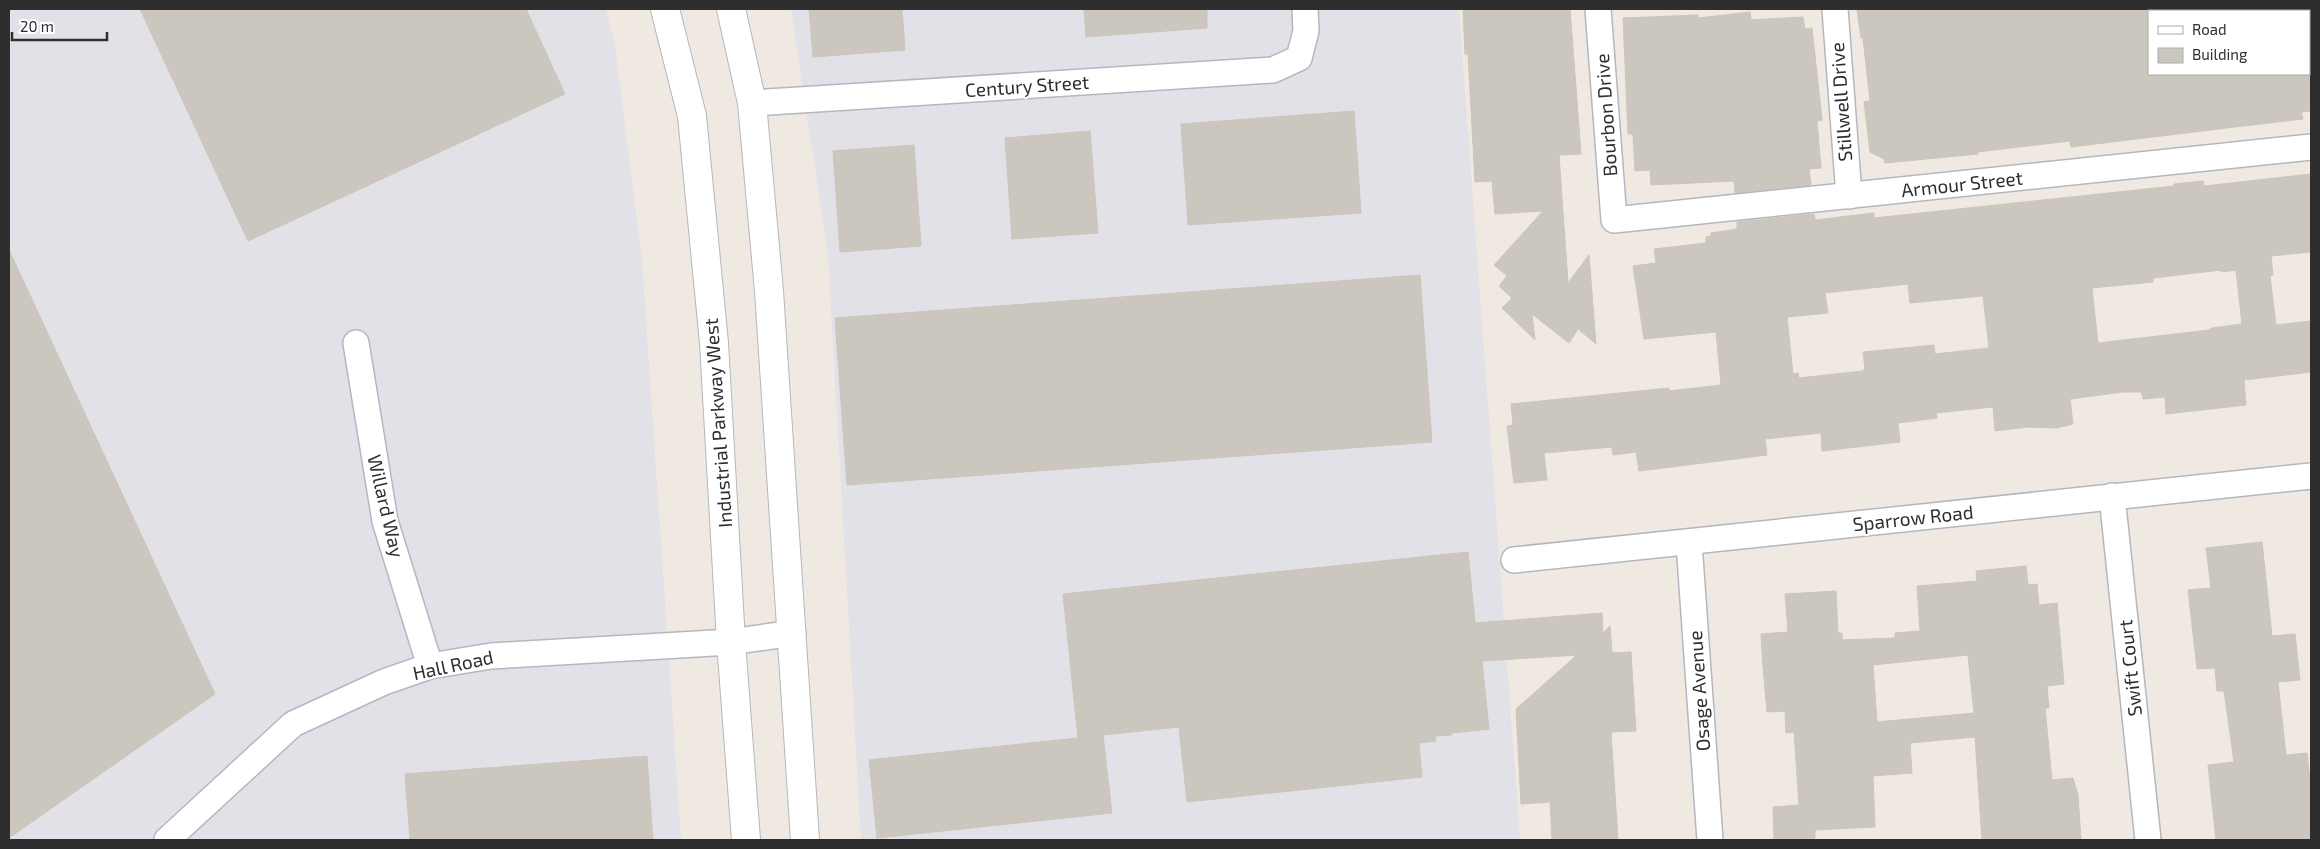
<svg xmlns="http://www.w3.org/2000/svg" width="2320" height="849" viewBox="0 0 2320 849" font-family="'Exo 2',sans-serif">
<rect width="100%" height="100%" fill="#efe9e1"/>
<!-- industrial -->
<g fill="#e3e1e8">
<path d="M9 9H606L614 40 642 260 681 840H9Z"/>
<path d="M791 9H1459L1520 840H861L828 255Z"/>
</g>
<!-- building -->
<g fill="#cbc7bf" stroke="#cbc5ba" fill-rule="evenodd">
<path d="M140 9H526L565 94 248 241Z"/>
<path d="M809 9H902L905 50 813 57Z"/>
<path d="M1084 9H1207V28L1086 37Z"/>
<path d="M1463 9H1570L1581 154 1559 155 1568 283 1589 255 1596 344 1578 329 1569 343 1532 314 1535 340 1502 308 1512 298 1499 286 1507 276 1494 265 1543 211 1495 214 1492 181 1475 182 1468 54H1465Z"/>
<path d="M1857 9H2149V74H2311V111L2301 112 2303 119 2235 127 2071 147 2070 141 1977 152 1978 154 1885 163 1884 159 1870 152 1864 102 1870 101 1863 38H1861Z"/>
<path d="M1750 12 1751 20 1803 17 1805 29 1812 28 1822 120 1817 121 1821 168 1809 169 1811 185 1735 193 1734 181 1651 185 1650 170 1635 171 1633 134H1628L1623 18 1698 15V18Z"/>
<path d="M1354 111 1361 213 1188 225 1181 124Z"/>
<path d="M1090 131 1098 233 1012 239 1005 138Z"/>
<path d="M914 145 921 246 840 252 833 151Z"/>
<path d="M2311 174V252L2271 256 2273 275 2270 276 2276 325 2311 321V372L2244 380 2246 405 2166 414 2165 397 2143 399 2141 392H2123L2070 399 2073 424 2056 428 2028 427 1995 431 1993 407 1936 413 1937 418 1898 423 1900 442 1822 451 1821 433 1765 439 1767 455 1639 471 1636 452 1613 455 1612 447 1544 453 1547 480 1514 483 1507 426 1513 425 1511 404 1669 388V391L1721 385 1716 332 1644 339 1633 266 1656 263 1654 249 1706 243V237L1711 236V233L1737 229V222L1814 214 1815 220 1874 213V218L2174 186V184L2203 181 2204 186ZM2221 270V272L2236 270 2242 324 2212 328 2209 330 2098 343 2092 288 2153 282V278ZM1908 284 1910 303 1983 296 1989 348 1935 354 1934 345 1863 352 1865 369 1862 371 1799 378 1798 373 1793 374 1787 317 1828 313 1825 293Z"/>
<path d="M9 250 215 694 9 838Z"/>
<path d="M1420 275 1432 442 847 485 835 318Z"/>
<path d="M2262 542 2272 636 2295 634 2300 680 2278 682 2286 755 2307 753 2311 791V840H2216L2208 765 2234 762 2224 691H2217L2215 668 2197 669 2188 590 2211 588 2206 548Z"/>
<path d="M1468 552 1475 623 1602 613 1603 633 1610 626 1612 653 1631 652 1636 731 1611 732 1618 840H1552L1550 802 1521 804 1516 709 1577 655 1482 661 1489 729 1451 733V735L1435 736 1436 741 1419 743 1422 777 1187 802 1179 727 1103 735 1112 813 877 838 869 760 1078 738 1063 594Z"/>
<path d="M2026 566 2028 585 2037 584 2039 605 2057 603 2064 684 2047 686 2049 708H2045L2052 780 2073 778 2078 795 2081 840H1982L1975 737 1910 743 1912 773 1873 776 1875 827 1815 830V838L1774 840 1773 807 1799 805 1794 732 1786 733 1785 711 1767 712 1763 667 1761 634 1788 632 1785 594 1836 591 1838 633H1842V640L1895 638V633L1920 631 1917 586 1977 581 1976 571ZM1968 655 1974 713 1877 722 1873 665Z"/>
<path d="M647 756 653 840H410L405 774Z"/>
</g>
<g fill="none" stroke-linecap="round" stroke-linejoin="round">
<defs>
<g id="street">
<path d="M1598 9 1614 220 2311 147"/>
<path d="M1835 9 1849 196"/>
<path d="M752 103 1273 70 1299 58 1306 31 1305 9"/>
<path d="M356 343 385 521 430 666"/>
<path d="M2112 496 2148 840"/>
<path d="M1689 543 1710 840"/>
<path d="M1514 560 2311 476"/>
<path d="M167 840 293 724 384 682 430 666 491 656 731 642 793 633"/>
</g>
<g id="secondary">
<path d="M665 9 692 116 714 343 731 642 746 840"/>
<path d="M731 9 752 103 769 291 805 840"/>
</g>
</defs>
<!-- street casing -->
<use href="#street" stroke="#b4b7c1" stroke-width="28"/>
<!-- secondary casing -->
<use href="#secondary" stroke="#b4b7c1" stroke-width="30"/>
<!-- street -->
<use href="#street" stroke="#fff" stroke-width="25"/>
<!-- secondary -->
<use href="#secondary" stroke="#fff" stroke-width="28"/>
</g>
<g text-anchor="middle" stroke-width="4.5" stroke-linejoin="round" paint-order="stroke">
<!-- street labels -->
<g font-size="19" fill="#2e2e2e" stroke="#fff">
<text transform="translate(1027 86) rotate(-4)" y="7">Century Street</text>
<text transform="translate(1841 102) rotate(-94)" y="7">Stillwell Drive</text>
<text transform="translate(1606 115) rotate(-94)" y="7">Bourbon Drive</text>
<text transform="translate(1962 184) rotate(-6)" y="7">Armour Street</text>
<text transform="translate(718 423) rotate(-94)" y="7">Industrial Parkway West</text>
<text transform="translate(386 506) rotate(77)" y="7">Willard Way</text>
<text transform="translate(1913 518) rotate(-6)" y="7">Sparrow Road</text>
<text transform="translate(453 665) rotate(-12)" y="7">Hall Road</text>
<text transform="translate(2130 668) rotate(-96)" y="7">Swift Court</text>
<text transform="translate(1699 691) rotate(-94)" y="7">Osage Avenue</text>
</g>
</g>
<!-- border -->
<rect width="2320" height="849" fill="none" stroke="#2e2e2e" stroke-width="20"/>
<!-- legend -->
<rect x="2148" y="10" width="162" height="65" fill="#ffffff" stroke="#ababab"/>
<rect x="2158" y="26" width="25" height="8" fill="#ffffff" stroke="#ababab"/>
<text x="2192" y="35" font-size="15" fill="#2e2e2e">Road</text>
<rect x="2158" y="48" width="25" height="15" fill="#cbc7bf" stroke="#ababab"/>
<text x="2192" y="60" font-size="15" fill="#2e2e2e">Building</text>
<!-- scale -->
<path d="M12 32v8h95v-8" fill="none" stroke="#2e2e2e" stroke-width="2.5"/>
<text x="20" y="32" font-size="15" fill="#2e2e2e" stroke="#ffffff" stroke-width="4" paint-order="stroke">20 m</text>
</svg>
